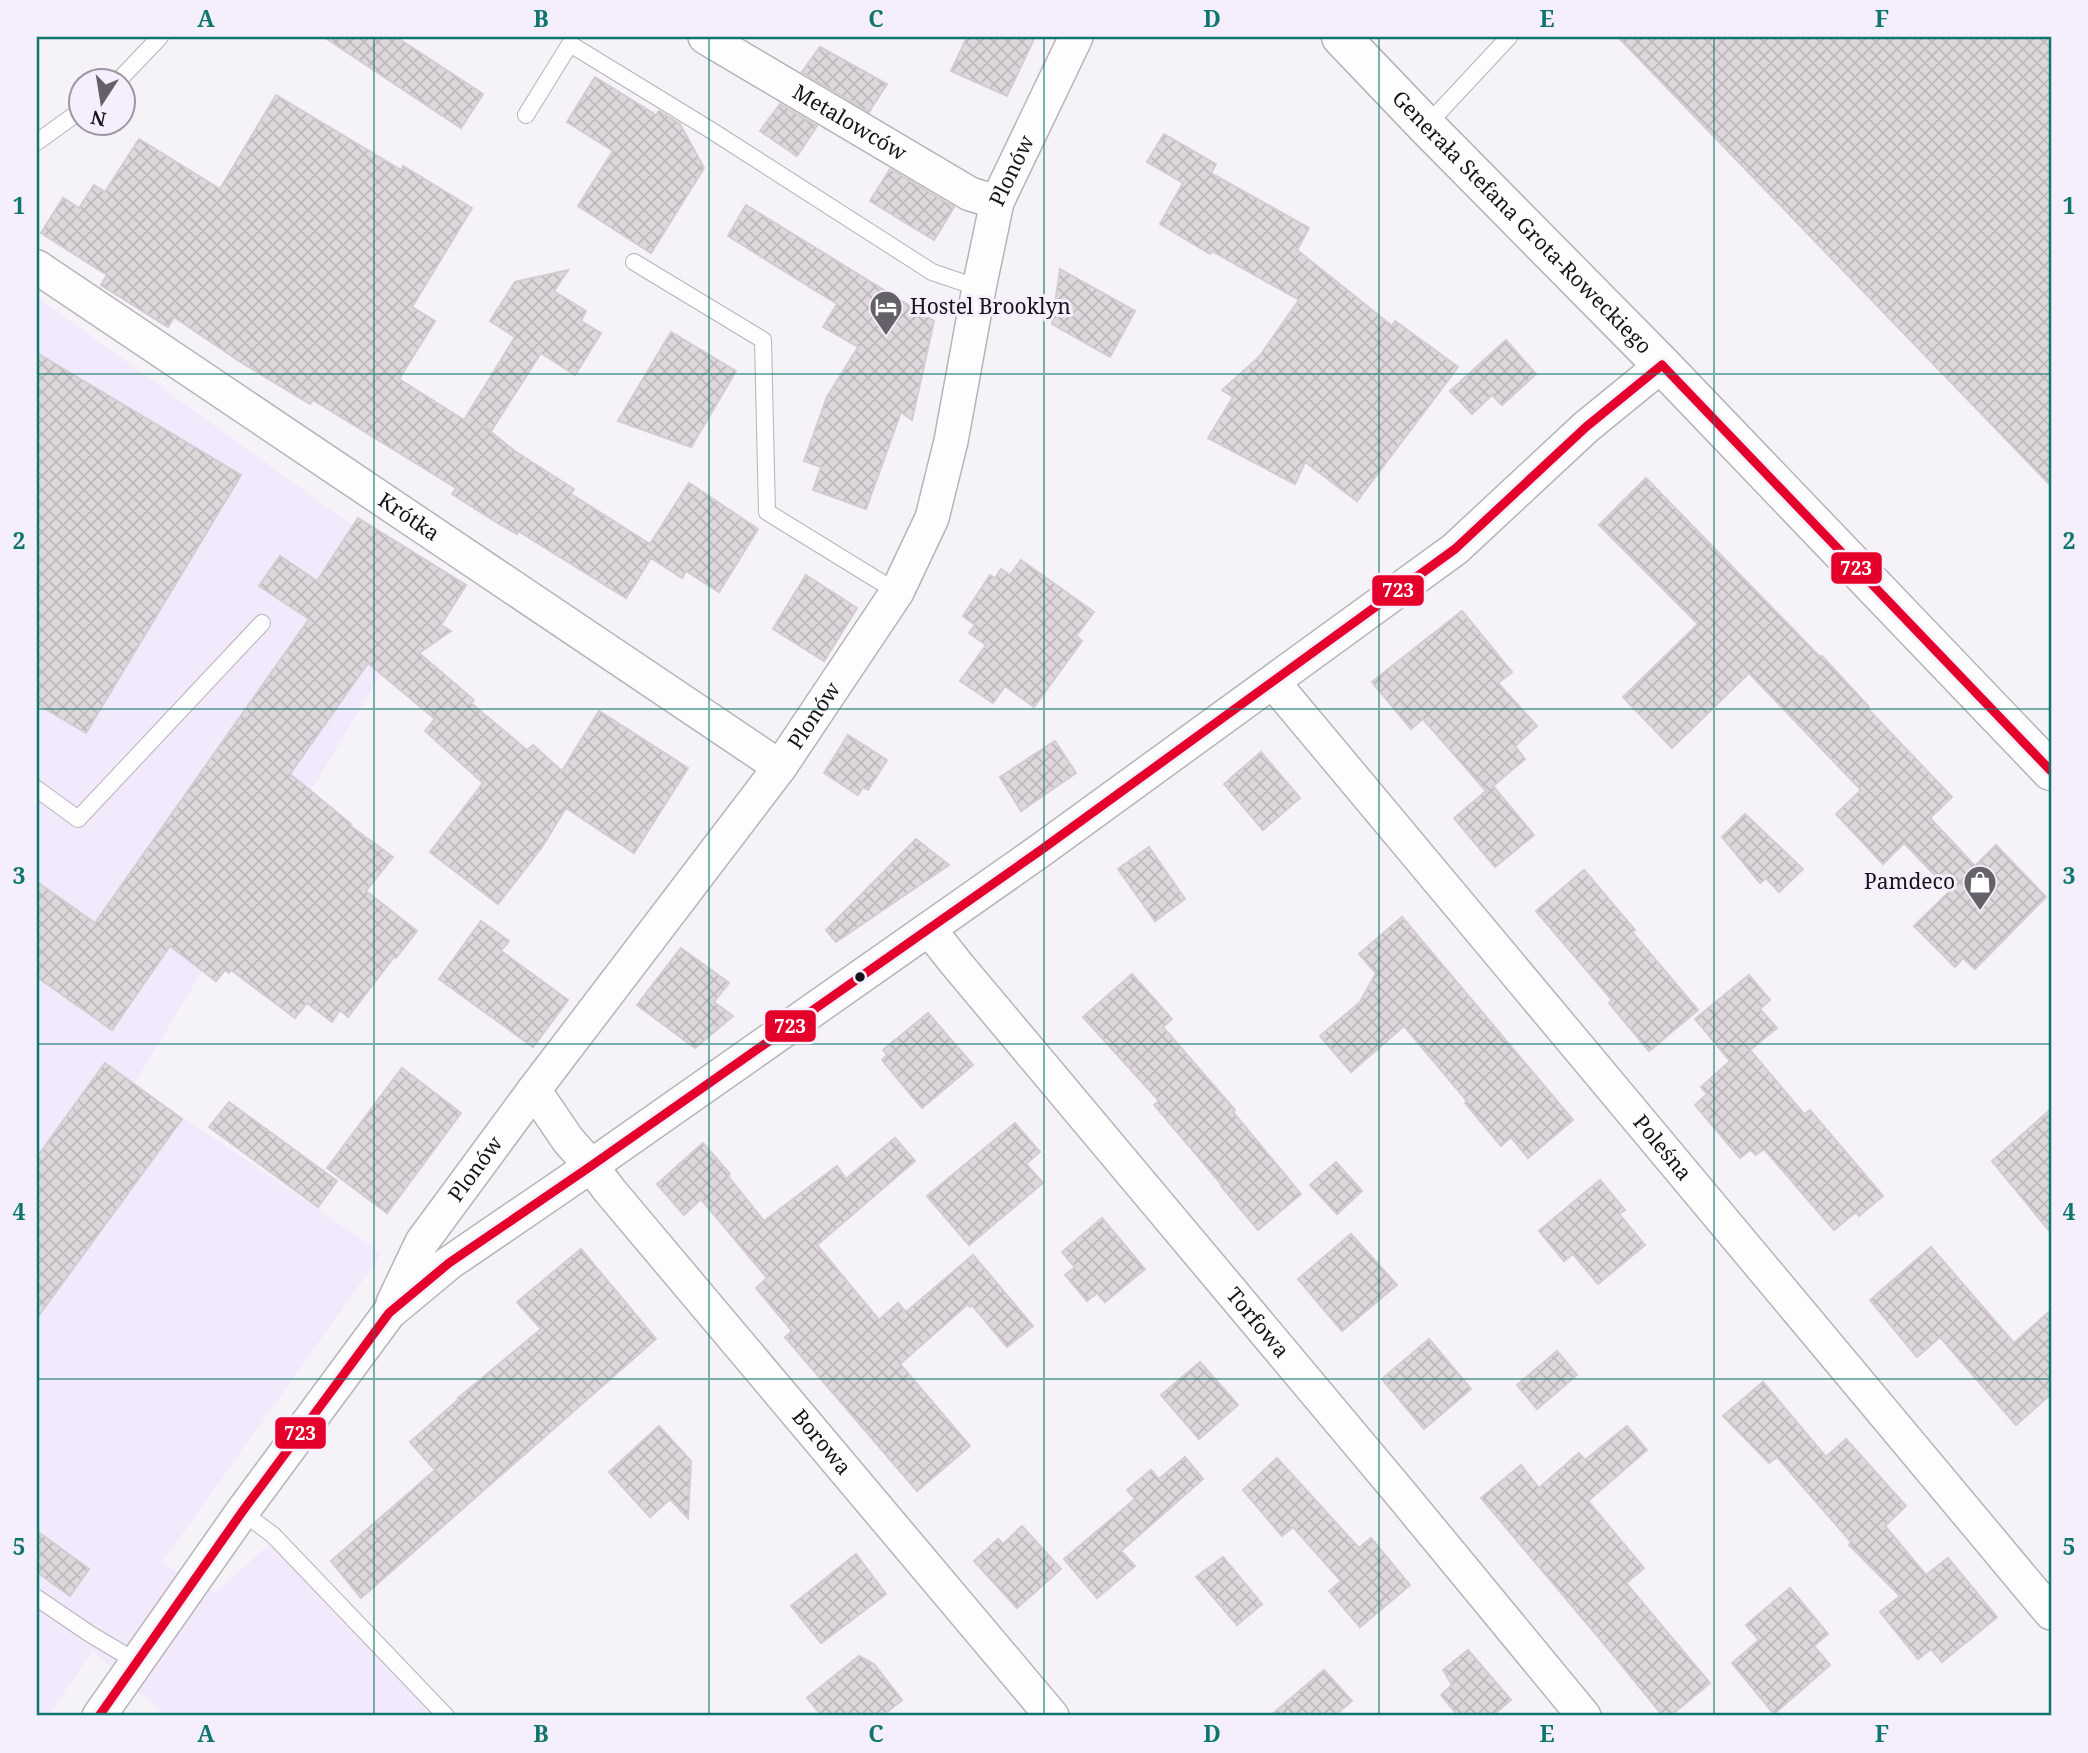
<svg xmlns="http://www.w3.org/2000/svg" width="2088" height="1753" viewBox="0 0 2088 1753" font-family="'Noto Serif',serif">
<defs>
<pattern id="building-cross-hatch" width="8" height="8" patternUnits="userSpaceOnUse" patternTransform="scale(1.75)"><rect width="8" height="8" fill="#ded8dc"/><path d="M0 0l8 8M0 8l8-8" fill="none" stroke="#beb8bc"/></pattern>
</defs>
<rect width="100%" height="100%" fill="#f5f2f8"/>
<!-- built -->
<path fill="#f3e9fc" d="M37 297 413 569 425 601 133 1086 207 1133 382 1253 162 1563 214 1593 270 1544 434 1716H167L93 1651 48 1716H37Z"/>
<!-- building -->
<g fill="url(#building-cross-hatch)" stroke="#d2ccd0" stroke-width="2">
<path d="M324 37H396L483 94 461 128Z"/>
<path d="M967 37H1035L1007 96 951 71Z"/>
<path d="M1618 37H2051V486Z"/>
<path d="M820 47 887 84 869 112 802 72Z"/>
<path d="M595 77 656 115 659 111 680 124 704 168 651 253 578 206 613 151 567 122Z"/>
<path d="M276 95 401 170 403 166 472 208 412 307 435 321 399 379 464 420 515 337 490 321 515 282 568 270 554 291 586 311 581 321 601 333 575 375 541 353 491 431 481 424 516 452 574 489 571 494 650 544 689 483 758 529 719 592 686 571 682 578 651 558 626 598 518 531 517 534 499 524 452 494 456 488 313 400 310 404 242 363 174 317 168 327 101 285 107 275 41 233 63 198 79 208 94 185 105 192 139 139 220 189Z"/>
<path d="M780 104 817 126 797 156 760 131Z"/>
<path d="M1164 134 1216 164 1211 173 1309 228 1297 250 1392 326 1395 321 1458 367 1357 501 1305 462 1295 484 1208 438 1233 397 1222 390 1259 357 1299 300 1212 251 1210 254 1160 224 1183 183 1147 162Z"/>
<path d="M890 169 954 207 934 240 870 201Z"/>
<path d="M746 205 934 321 912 420 901 412 866 509 813 490 821 467 804 461 827 397 858 347 823 327 837 304 728 236Z"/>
<path d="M1060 269 1135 311 1110 357 1052 324Z"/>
<path d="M671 332 736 371 691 447 618 421Z"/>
<path d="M1506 340 1536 374 1502 405 1492 395 1472 414 1450 391Z"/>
<path d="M37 353 241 475 86 733 37 704Z"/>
<path d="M1646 478 1820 657 1822 656 1869 707 1868 709 1952 797 1930 818 1975 866 1996 845 2046 897 1975 969 1963 958 1955 967 1914 926 1950 891 1904 843 1883 864 1836 814 1861 790 1749 673 1672 748 1623 697 1698 624 1599 525Z"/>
<path d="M358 518 466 585 441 625 451 631 419 653 474 700 471 703 527 750 533 745 562 771 599 711 688 768 634 853 566 808 542 847 498 904 430 852 483 783 425 731 435 719 368 663 290 774 351 824 349 825 393 857 366 891 417 931 396 958 394 957 348 1017 340 1010 332 1022 307 1003 295 1018 231 970 229 973 225 970 216 981 170 946 112 1030 37 977V882L95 923 309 619 259 586 280 556 317 581Z"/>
<path d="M1021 560 1094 612 1076 636 1082 641 1034 707 1005 686 993 703 960 681 986 645 969 633 975 625 963 616 990 575 995 578 1001 569 1010 575Z"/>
<path d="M806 575 857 608 824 661 773 629Z"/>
<path d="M1462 611 1512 672 1498 683 1537 726 1515 746 1525 759 1493 786 1534 835 1495 867 1454 818 1486 791 1423 719 1411 729 1372 682Z"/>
<path d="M848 735 887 760 868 790 863 787 858 795 824 773Z"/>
<path d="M1055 741 1076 773 1021 811 1000 777Z"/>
<path d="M1261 752 1300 798 1263 830 1224 784Z"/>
<path d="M1745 814 1803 869 1779 892 1766 878 1760 883 1722 837Z"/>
<path d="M916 839 949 865 836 942 826 930Z"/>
<path d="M1149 847 1185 899 1155 921 1118 869Z"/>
<path d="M1584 870 1635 930 1632 932 1698 1010 1649 1051 1609 1003 1612 1000 1536 911Z"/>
<path d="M1402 917 1573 1120 1528 1158 1511 1137 1501 1146 1465 1103 1467 1101 1404 1026 1351 1072 1320 1036 1360 1002 1376 973 1359 954Z"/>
<path d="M481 921 509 941 501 951 568 1000 533 1047 439 979Z"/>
<path d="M681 948 729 983 714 1002 733 1016 695 1048 637 1005Z"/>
<path d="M1132 974 1172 1019 1163 1027 1235 1110 1233 1112 1301 1194 1258 1230 1221 1186 1222 1185 1154 1105 1159 1101 1083 1017Z"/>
<path d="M1749 975 1770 1000 1760 1009 1777 1028 1750 1050 1804 1114 1810 1110 1883 1196 1859 1216 1856 1212 1834 1230 1764 1149 1756 1155 1750 1150 1740 1158 1695 1105 1707 1094 1701 1087 1730 1061 1695 1019Z"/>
<path d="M928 1013 973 1065 922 1108 882 1060 887 1055 883 1050Z"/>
<path d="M105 1063 182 1119 37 1318V1157Z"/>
<path d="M402 1068 461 1113 387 1213 327 1168Z"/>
<path d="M229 1102 337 1181 318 1207 209 1127Z"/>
<path d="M2051 1109V1233L1992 1161Z"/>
<path d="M1015 1123 1040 1152 1026 1164 1043 1183 969 1245 927 1196Z"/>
<path d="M895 1138 915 1161 817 1245 879 1320 898 1303 906 1312 973 1255 1033 1326 1007 1347 972 1305 970 1307 968 1304 900 1364 970 1446 917 1491 785 1337 792 1331 756 1288 767 1278 701 1199 684 1215 657 1184 703 1143 730 1174 728 1176 764 1221 837 1166 846 1179Z"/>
<path d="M1336 1162 1362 1191 1337 1214 1310 1185Z"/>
<path d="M1600 1180 1625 1210 1619 1214 1645 1245 1598 1284 1573 1254 1564 1261 1539 1231Z"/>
<path d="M1102 1218 1145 1269 1105 1302 1097 1293 1087 1301 1065 1275 1075 1267 1062 1252Z"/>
<path d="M1351 1234 1397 1285 1342 1331 1298 1279Z"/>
<path d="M1931 1247 2014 1343 2051 1310V1394L2016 1425 1940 1337 1917 1357 1870 1300Z"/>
<path d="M581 1249 656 1339 361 1598 331 1561 435 1470 410 1442 459 1399 458 1398 541 1329 517 1302Z"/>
<path d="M1429 1339 1471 1389 1424 1429 1382 1379Z"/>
<path d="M1557 1351 1577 1375 1537 1409 1517 1385Z"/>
<path d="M1200 1362 1238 1405 1199 1439 1161 1395Z"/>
<path d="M1763 1382 1826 1457 1846 1439 1906 1506 1885 1526 1926 1575 1948 1558 1997 1617 1942 1662 1931 1649 1918 1659 1880 1612 1900 1596 1849 1545 1851 1542 1777 1457 1769 1463 1723 1416Z"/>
<path d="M659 1426 691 1461 688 1518 670 1499 650 1517 609 1472Z"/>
<path d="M1627 1426 1647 1450 1588 1501 1644 1568 1626 1583 1710 1683 1670 1716H1663L1615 1657 1481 1498 1521 1465 1539 1488 1579 1453 1585 1460Z"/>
<path d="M1185 1457 1203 1479 1121 1551 1135 1566 1097 1598 1064 1559 1135 1499 1127 1490 1151 1470 1159 1479Z"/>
<path d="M1277 1458 1359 1548 1371 1538 1410 1585 1360 1627 1329 1591 1341 1581 1293 1527 1282 1536 1243 1490Z"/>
<path d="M1022 1526 1061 1569 1017 1608 974 1561 998 1539 1003 1544Z"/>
<path d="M37 1531 89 1569 70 1596 37 1572Z"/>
<path d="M856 1554 886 1594 821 1643 791 1606Z"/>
<path d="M1223 1557 1262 1604 1237 1625 1196 1577Z"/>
<path d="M1790 1588 1828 1634 1814 1646 1830 1665 1774 1714 1732 1663 1759 1640 1746 1625Z"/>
<path d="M1468 1650 1511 1700 1492 1716H1458L1441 1695 1452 1685 1443 1670Z"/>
<path d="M859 1656 874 1664 902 1700 882 1716H822L807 1698Z"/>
<path d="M1324 1670 1352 1701 1334 1716H1270Z"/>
</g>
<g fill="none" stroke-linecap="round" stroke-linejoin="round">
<defs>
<g id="lane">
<path d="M119 80 160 37"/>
<path d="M526 115 570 44 709 129 932 272 979 288"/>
<path d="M1426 126 1509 37"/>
<path d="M37 142 80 111"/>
<path d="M634 262 763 340 767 512 897 592"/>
<path d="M37 789 78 819 262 623"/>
<path d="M242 1512 273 1535 446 1716"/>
<path d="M37 1598 90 1634 137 1662"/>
</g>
<g id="street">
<path id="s1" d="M705 37 970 194 997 202"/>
<path id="s2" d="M37 267 780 767"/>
<path id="s3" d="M1273 682 2051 1613"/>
<path id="s4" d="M929 929 955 962 1401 1494 1584 1716"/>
<path id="s5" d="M534 1090 568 1140 591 1166 610 1191 1052 1716"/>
<path id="s6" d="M393 1303 422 1242 534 1090 780 767 897 592 932 518 951 441 979 288 997 202 1076 37"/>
<path d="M99 1716 242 1512 389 1313 449 1263 591 1166 1041 850 1455 549 1586 427 1662 365"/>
</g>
<g id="secondary">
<path id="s7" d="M1341 37 1426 126 1662 365 2051 771"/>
</g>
</defs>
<!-- lane casing -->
<use href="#lane" stroke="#b6b3b9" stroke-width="18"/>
<!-- street casing -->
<use href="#street" stroke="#b6b3b9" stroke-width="36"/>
<!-- secondary casing -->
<use href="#secondary" stroke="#b6b3b9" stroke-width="41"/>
<!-- lane -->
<use href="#lane" stroke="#fefdfe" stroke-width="16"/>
<!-- street -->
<use href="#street" stroke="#fefdfe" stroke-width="33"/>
<!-- secondary -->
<use href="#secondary" stroke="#fefdfe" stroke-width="38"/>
<defs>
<g id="bus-1">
<path d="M1662 365 2051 771"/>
<path d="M99 1716 242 1512 389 1313 449 1263 591 1166 1041 850 1455 549 1586 427 1662 365"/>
</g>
</defs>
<!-- bus-1 casing -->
<use href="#bus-1" stroke="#f5eefc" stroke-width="14"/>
<!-- bus-1 -->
<use href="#bus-1" stroke="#e4002b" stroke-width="9"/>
</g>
<!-- grid -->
<path fill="none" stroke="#0f766e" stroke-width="2" stroke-opacity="0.55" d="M374 37V1716M709 37V1716M1044 37V1716M1379 37V1716M1714 37V1716M37 374H2051M37 709H2051M37 1044H2051M37 1379H2051"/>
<!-- icons -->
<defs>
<symbol id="hotel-pin" viewBox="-11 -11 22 30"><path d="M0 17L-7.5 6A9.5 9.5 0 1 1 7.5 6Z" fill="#656168" stroke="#f5eefc"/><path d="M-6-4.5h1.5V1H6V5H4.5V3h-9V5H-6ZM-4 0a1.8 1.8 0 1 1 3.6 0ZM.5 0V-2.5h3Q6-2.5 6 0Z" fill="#fff"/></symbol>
<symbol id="shop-pin" viewBox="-11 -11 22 30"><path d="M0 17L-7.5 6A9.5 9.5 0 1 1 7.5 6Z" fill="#656168" stroke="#f5eefc"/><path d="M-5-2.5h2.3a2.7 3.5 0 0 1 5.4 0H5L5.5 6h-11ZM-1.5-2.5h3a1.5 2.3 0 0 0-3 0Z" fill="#fff"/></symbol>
</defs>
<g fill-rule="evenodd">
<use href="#hotel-pin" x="867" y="288" width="38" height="52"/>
<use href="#shop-pin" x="1961" y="863" width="38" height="52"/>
</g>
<!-- markers -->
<circle fill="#17131a" stroke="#f5eefc" stroke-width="2.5" cx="860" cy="977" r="6"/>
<g text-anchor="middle" stroke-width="6" stroke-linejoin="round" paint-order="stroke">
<!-- street labels -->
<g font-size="21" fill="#17131a" stroke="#f5eefc">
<text dy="7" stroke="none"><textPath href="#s1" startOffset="168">Metalowców</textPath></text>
<text dy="7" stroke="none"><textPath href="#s6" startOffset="1312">Plonów</textPath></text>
<text dy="7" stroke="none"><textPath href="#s7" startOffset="259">Generała Stefana Grota-Roweckiego</textPath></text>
<text dy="7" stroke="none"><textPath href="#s2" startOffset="448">Krótka</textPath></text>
<text dy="7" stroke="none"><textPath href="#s6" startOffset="724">Plonów</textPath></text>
<text dy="7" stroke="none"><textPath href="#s3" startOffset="607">Poleśna</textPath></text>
<text dy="7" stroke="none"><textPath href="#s6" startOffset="158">Plonów</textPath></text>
<text dy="7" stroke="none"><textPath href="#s4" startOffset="513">Torfowa</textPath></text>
<text dy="7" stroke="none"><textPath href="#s5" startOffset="455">Borowa</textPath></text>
</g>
<!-- poi labels -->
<g font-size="21" fill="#17131a" stroke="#f5eefc" text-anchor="start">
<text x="910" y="314">Hostel Brooklyn</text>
<text x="1955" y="889" text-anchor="end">Pamdeco</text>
</g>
</g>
<g stroke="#f5eefc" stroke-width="2.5">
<rect x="1830" y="551" width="53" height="34" rx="7" fill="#e4002b"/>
<rect x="1371" y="574" width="54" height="33" rx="7" fill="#e4002b"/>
<rect x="764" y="1009" width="53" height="34" rx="7" fill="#e4002b"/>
<rect x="274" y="1416" width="53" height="34" rx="7" fill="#e4002b"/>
</g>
<g font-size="19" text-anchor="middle" font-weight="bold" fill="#fff">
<text x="1856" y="575">723</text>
<text x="1398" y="597">723</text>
<text x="790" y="1033">723</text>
<text x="300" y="1440">723</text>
</g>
<!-- border -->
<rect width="2088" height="1753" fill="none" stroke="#f5eefc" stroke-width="77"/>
<!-- north arrow -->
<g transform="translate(102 102) rotate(192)"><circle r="33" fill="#f5eefc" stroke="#9c96a2" stroke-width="2"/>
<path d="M0-5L12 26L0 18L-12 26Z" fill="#656168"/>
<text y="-10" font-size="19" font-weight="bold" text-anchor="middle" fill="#17131a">N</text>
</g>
<rect x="38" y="38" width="2012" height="1676" fill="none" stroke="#0f766e" stroke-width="2.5"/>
<g font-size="23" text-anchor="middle" font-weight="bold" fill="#0f766e">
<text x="206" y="27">A</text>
<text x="541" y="27">B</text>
<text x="876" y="27">C</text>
<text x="1212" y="27">D</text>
<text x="1547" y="27">E</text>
<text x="1882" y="27">F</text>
<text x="19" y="214">1</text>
<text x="2069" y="214">1</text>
<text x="19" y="549">2</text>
<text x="2069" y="549">2</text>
<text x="19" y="884">3</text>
<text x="2069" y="884">3</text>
<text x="19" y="1220">4</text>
<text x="2069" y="1220">4</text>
<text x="19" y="1555">5</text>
<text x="2069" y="1555">5</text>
<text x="206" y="1742">A</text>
<text x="541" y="1742">B</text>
<text x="876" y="1742">C</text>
<text x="1212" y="1742">D</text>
<text x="1547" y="1742">E</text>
<text x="1882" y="1742">F</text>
</g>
</svg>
